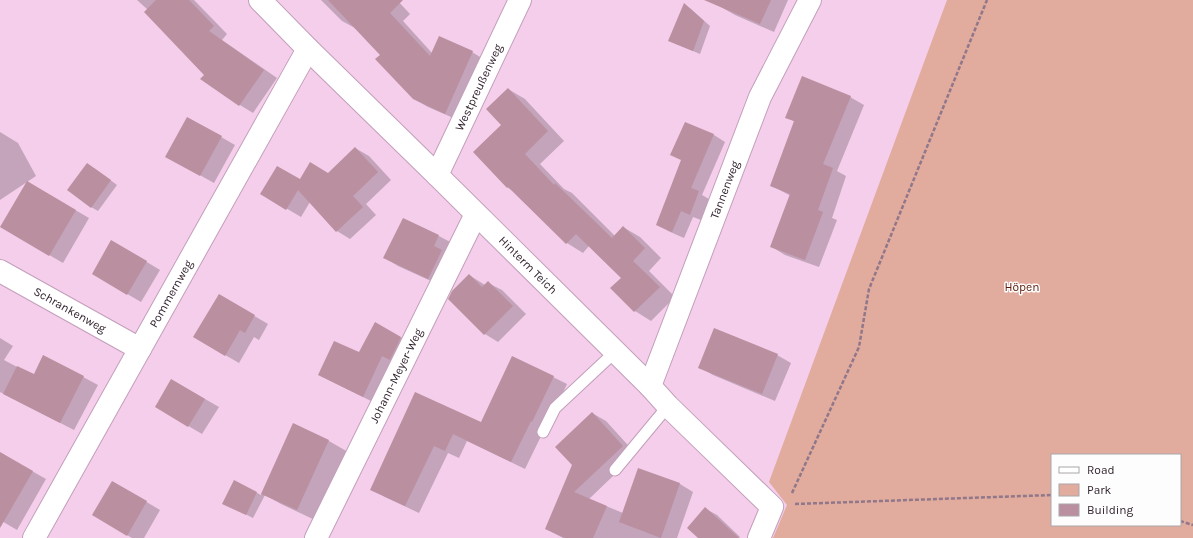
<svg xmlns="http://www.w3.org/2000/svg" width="1193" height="538" viewBox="0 0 1193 538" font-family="Karla,sans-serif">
<rect width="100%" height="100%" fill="#f4ceea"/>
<!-- green -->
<path fill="#e1ab9d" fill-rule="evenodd" d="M947 0H1193V538H773L787 505 769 482ZM1052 455H1180V525H1052Z"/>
<!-- shadow -->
<g fill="#0003">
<path d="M137 0H194L227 34 222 40 277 78 253 113 240 105 202 79 205 75 148 10Z"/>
<path d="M321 0H397L410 14 403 21 432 53 472 52 485 60 458 120 428 107 414 99 381 55 355 28 342 21Z"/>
<path d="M724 0H788L774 32 735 15 721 7Z"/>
<path d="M685 5 691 9 710 26 700 54 676 44 669 40Z"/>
<path d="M508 89 525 99 564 141 540 164 564 189 572 193 615 236 623 227 640 237 661 258 649 271 675 297 651 321 635 311 612 288 622 278 589 246 583 253 567 243 513 191 507 187 502 125Z"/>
<path d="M850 97 864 105 837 171 846 176 832 218 837 220 819 267 785 255 772 247 791 196 772 186 795 122 787 117Z"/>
<path d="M188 118 235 145 214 183 180 164Z"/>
<path d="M685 123 714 135 725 142 702 195 709 199 701 220 693 217 684 238 668 231 657 225 682 161Z"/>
<path d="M0 132 18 143 36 176 0 200Z"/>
<path d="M355 148 369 156 391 180 366 204 376 215 350 239 337 231 310 202 301 217 262 194 300 180 328 174Z"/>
<path d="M94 168 117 185 98 211 91 207Z"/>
<path d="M27 182 89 218 63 263 1 227Z"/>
<path d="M439 236 452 243 442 286 398 266 385 258Z"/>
<path d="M112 241 160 270 141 302 93 274Z"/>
<path d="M469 275 485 285 488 283 502 290 526 314 498 342 485 334Z"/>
<path d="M219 295 268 324 259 340 254 337 239 363 194 337Z"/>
<path d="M375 324 413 344 375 403 319 375 359 354Z"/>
<path d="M0 338 13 346 4 360 34 376 44 356 98 385 74 430 0 392Z"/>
<path d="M777 355 791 363 775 401 713 375 699 367Z"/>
<path d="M553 377 567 384 546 429 545 428 525 469 467 441 459 458 448 453 419 513 385 497 372 489 416 394 481 424Z"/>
<path d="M172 380 219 407 202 434 156 407Z"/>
<path d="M592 413 606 421 636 454 589 499 623 513 639 470 680 484 693 492 677 538H563L546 529 574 465Z"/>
<path d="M294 424 329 441 348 452 317 521 281 504 265 495 253 518 231 507 234 481 261 495Z"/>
<path d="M0 453 46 479 17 530 0 520Z"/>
<path d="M113 482 160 510 144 538H132L94 515Z"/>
<path d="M706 509 717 515 740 537 739 538H699Z"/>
</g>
<!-- building -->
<g fill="#ba8f9f">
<path d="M156 0H189L214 26 209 31 264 70 239 106 200 79 204 75 144 12Z"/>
<path d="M328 0H403L390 13 430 56 439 36 473 51 445 114 413 99 375 59 380 55Z"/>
<path d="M704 0H771L760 24Z"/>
<path d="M684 3 704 21 693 51 668 41Z"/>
<path d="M802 76 851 96 823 164 833 168 818 210 823 212 805 260 770 247 790 194 770 186 794 121 785 118Z"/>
<path d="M508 88 548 131 525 154 554 185 555 183 612 238 623 226 645 248 633 261 660 287 634 312 610 288 621 278 576 234 566 244 508 187 507 188 473 152 501 125 486 109Z"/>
<path d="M187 117 222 136 200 176 165 157Z"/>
<path d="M685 122 714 134 691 188 699 191 690 215 681 211 672 232 656 225 681 160 670 155Z"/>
<path d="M355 147 378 172 353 196 363 207 336 232 298 190 286 210 260 194 277 166 300 179 310 162 328 173Z"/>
<path d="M87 163 111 180 91 208 67 190Z"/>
<path d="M27 181 76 210 49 256 0 227Z"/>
<path d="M403 218 439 235 434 246 442 250 428 279 383 258Z"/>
<path d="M111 240 147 261 127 295 92 274Z"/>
<path d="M469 274 482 287 488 281 513 306 484 335 448 299 452 291Z"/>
<path d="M219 294 255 315 245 333 240 330 225 356 193 337Z"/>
<path d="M375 322 401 337 390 360 382 356 363 397 318 375 334 341 359 352Z"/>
<path d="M714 328 778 354 762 394 698 368Z"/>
<path d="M43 355 84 376 60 423 3 394 17 366 34 374Z"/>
<path d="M512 356 554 376 532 422 531 421 511 462 453 434 445 451 434 446 405 506 370 490 415 392 481 422Z"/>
<path d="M171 379 205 399 188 427 155 407Z"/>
<path d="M592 412 623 446 574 492 607 506 593 538H565L545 529 572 465 555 447Z"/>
<path d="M293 423 329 440 297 510 261 494Z"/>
<path d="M0 452 33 471 0 528Z"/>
<path d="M638 468 680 483 661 538 619 522Z"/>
<path d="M234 480 257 492 246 515 222 504Z"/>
<path d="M112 481 147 501 127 536 92 515Z"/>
<path d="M705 507 739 538H698L687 528Z"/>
</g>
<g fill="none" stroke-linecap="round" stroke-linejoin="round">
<defs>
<g id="lane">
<path d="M543 432 555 408 616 351"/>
<path d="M615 470 668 406"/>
</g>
<g id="street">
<path id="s1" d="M260 0 308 49 437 175 650 386 668 406 772 507 759 538"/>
<path id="s2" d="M437 175 520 0"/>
<path id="s3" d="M0 271 140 349"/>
<path id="s4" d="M650 386 760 97 810 0"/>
<path id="s5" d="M34 538 308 49"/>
<path id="s6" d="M316 538 476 214"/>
</g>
</defs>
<!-- lane casing -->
<use href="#lane" stroke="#c39fba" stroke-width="13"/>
<!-- street casing -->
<use href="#street" stroke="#c39fba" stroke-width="24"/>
<!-- path -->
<g stroke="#91778a" stroke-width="2.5" stroke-dasharray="4 2" stroke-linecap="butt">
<path d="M792 493 859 347 869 289 987 0"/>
<path d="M795 504 1052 495"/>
<path d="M1180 521 1193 525"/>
</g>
<!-- lane -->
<use href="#lane" stroke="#fff" stroke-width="11"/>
<!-- street -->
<use href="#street" stroke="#fff" stroke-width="22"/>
</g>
<g text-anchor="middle" stroke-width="3" stroke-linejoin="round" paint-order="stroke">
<!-- street labels -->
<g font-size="12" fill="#32242f" stroke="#fdfdfd">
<text dy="4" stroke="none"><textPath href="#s2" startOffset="97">Westpreußenweg</textPath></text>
<text dy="4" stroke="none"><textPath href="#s4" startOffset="210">Tannenweg</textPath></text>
<text dy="4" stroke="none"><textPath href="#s1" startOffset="377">Hinterm Teich</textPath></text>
<text dy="4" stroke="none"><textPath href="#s5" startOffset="280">Pommernweg</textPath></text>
<text dy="4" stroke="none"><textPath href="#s3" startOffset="80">Schrankenweg</textPath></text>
<text dy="4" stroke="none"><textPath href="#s6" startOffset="181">Johann-Meyer-Weg</textPath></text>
</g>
<!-- park labels -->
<g font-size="12" fill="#5a1807" stroke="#fdfdfd">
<text x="1022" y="291">Höpen</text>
</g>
</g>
<!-- legend -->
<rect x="1051" y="454" width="130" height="72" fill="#fdfdfd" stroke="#aca6ab"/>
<rect x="1059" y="467" width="20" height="6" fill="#ffffff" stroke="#aca6ab"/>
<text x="1087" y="474" font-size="12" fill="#32242f">Road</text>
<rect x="1059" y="484" width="20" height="12" fill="#e1ab9d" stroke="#aca6ab"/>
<text x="1087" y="494" font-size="12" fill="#32242f">Park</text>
<rect x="1059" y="504" width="20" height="12" fill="#ba8f9f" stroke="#aca6ab"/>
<text x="1087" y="514" font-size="12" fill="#32242f">Building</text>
</svg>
